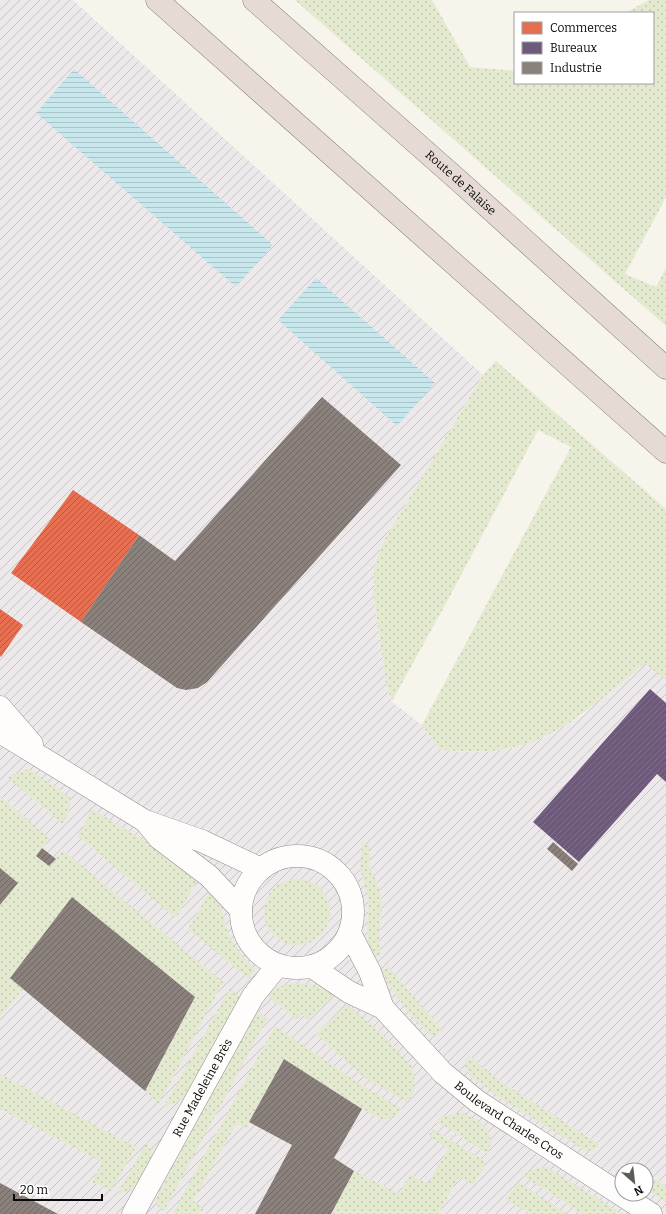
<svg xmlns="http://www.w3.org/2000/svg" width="666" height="1214" viewBox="0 0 666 1214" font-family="Bitter,serif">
<defs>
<pattern id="industrial-furrows" width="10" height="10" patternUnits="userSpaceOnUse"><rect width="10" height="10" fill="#ede8ea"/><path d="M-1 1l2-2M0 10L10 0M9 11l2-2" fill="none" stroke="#cac6c7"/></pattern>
<pattern id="green-dots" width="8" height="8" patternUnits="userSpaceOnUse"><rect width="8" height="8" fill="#e4eacf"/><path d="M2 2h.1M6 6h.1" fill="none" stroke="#c2c7b0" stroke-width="1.8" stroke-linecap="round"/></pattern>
<pattern id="water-rules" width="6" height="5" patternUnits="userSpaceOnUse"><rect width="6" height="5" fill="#c7e7ed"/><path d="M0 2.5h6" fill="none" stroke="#aac5ca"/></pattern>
<pattern id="shops-hatch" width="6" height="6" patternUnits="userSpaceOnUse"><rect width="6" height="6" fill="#e76f51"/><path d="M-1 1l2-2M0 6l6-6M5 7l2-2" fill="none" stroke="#b95941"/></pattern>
<pattern id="offices-hatch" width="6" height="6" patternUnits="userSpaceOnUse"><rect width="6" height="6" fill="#6d597a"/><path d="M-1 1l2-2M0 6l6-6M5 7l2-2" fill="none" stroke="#7f7089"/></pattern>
<pattern id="industry-hatch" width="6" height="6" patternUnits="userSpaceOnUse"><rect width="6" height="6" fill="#8a817c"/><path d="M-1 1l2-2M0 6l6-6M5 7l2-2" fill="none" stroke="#6f6864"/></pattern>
</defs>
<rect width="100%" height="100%" fill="#f7f4ec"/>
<!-- industrial -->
<path fill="url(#industrial-furrows)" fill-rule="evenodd" d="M0 0H73L483 375 382 544 374 570V597L386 683 392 702 422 725 439 749 461 752H482L509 749 547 736 583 715 666 639V1214H0ZM622 1170H646V1194H622Z"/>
<!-- green -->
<g fill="url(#green-dots)">
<path d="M295 0H432L470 67 515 71V83H653V13H625L649 0H666V197L625 274 656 287 666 268V326Z"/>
<path d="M496 361 666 509V681L645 663C575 720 537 763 439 749L422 725 571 447 538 430 450 596 392 701 386 683 374 597V570L382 544 483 375Z"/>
<path d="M29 769 70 797 69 812 63 824 7 777Z"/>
<path d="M0 796 50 839 37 856 49 866 63 850 223 982 159 1104 145 1091 195 997 72 897 10 978 23 989 0 1017V905L18 883 0 868Z"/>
<path d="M90 808 145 841 198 879 176 918 77 836 86 823Z"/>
<path d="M363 843 370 845 369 866 379 887 382 906 379 940 381 954 376 958 369 944 367 931 369 903 360 867Z"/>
<circle cx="297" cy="912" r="33"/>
<path d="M210 891C225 908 222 919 230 937 237 950 245 959 255 970L249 979 188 929Z"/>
<path d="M389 967 443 1031 431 1036C411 1018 395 994 381 971Z"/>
<path d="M299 983 317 986 336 994 308 1020 302 1014 296 1020 266 994C277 986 286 984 299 983Z"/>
<path d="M230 988 240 997 183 1099 163 1108Z"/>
<path d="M347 1004 385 1037 412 1067 415 1081 413 1094 407 1102 364 1077 315 1034Z"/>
<path d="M256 1010 267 1019 164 1211 158 1207 156 1199Z"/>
<path d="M275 1026 360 1084 402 1109 396 1115 383 1121 283 1059 246 1128 236 1124 193 1201 205 1209 196 1214 173 1213Z"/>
<path d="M468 1055 503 1083 599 1144 595 1149 586 1151 502 1099 469 1075 465 1065Z"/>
<path d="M0 1074 136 1147 111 1191 92 1182 102 1162 0 1109Z"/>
<path d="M463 1112C483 1125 496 1128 488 1154L436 1121 441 1117Z"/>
<path d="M432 1129 486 1162 474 1185 459 1177 438 1214H331L354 1171 399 1194 410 1175 428 1184 448 1149 429 1136Z"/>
<path d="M147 1142 153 1156C143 1175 140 1191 117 1194Z"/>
<path d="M547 1167 622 1214H583L523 1176 532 1169Z"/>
<path d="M646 1174 666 1186V1202L646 1189Z"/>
<path d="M518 1182 567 1214H531L505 1199Z"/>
</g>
<!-- water -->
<g fill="url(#water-rules)">
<path d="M74 69 273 245 236 287 36 113Z"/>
<path d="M316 278 435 383 397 426 278 320Z"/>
</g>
<!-- shops -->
<g fill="url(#shops-hatch)">
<path d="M73 490 139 535 81 622 11 573Z"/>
<path d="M0 609 23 625 1 657 0 656Z"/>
</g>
<!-- offices -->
<path fill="url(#offices-hatch)" d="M650 689 666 703V782L657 774 579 862 533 822Z"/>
<!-- industry -->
<g fill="url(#industry-hatch)">
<path d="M322 397 401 465 207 682 198 688 186 690 177 688 81 622 139 535 175 561Z"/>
<path d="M553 842 578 864 572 871 547 849Z"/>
<path d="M42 848 56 859 49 866 36 856Z"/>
<path d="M0 868 18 883 0 905Z"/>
<path d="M72 897 195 997 145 1091 10 978Z"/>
<path d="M284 1059 362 1109 334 1158 354 1171 331 1214H255L292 1145 249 1122Z"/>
<path d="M0 1183 58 1214H0Z"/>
</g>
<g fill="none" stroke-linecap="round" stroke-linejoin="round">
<defs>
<g id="minor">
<path d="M0 707 32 744"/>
<path d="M0 732 145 821 202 841 261 869"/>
<path d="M145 821 159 838 209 876 241 910"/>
<circle cx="297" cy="912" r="56"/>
<path d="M350 933 370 972 383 1008"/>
<path id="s1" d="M312 967 349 992 383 1008 443 1073 477 1101 651 1214"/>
<path id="s2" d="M133 1214 253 996 278 965"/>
</g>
<g id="highway">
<path d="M157 0 666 452"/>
<path id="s3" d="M254 0 458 180 666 368"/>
</g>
</defs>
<!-- minor casing -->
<use href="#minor" stroke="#908f8b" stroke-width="23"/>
<!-- highway casing -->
<use href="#highway" stroke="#7d7c78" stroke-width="23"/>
<!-- minor -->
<use href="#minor" stroke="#fefdfc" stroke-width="22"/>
<!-- highway -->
<use href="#highway" stroke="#e6dad4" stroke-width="22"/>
</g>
<g text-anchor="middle" stroke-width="4" stroke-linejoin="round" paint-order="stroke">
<!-- street labels -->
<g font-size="12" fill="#090909" stroke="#fff">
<text dy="4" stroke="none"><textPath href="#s3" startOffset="276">Route de Falaise</textPath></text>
<text dy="4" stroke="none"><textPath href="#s2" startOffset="144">Rue Madeleine Brès</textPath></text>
<text dy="4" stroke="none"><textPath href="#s1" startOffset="252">Boulevard Charles Cros</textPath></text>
</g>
</g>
<!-- legend -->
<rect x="514" y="12" width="140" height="72" fill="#ffffff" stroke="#9d9d9d"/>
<rect x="522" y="22" width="20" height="12" fill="#e76f51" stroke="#9d9d9d"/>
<text x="550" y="32" font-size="12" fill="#090909">Commerces</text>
<rect x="522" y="42" width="20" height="12" fill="#6d597a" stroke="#9d9d9d"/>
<text x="550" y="52" font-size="12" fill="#090909">Bureaux</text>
<rect x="522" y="62" width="20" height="12" fill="#8a817c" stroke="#9d9d9d"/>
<text x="550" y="72" font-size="12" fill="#090909">Industrie</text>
<!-- north arrow -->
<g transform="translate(634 1182) rotate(152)"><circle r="19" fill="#ffffff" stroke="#9d9d9d"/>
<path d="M0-3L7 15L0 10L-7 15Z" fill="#5c5b58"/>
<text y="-6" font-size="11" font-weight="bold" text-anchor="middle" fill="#090909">N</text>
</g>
<!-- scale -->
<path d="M14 1194v6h88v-6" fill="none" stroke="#090909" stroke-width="2"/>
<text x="20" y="1194" font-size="12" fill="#090909" stroke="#ffffff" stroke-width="3" paint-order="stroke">20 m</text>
</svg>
